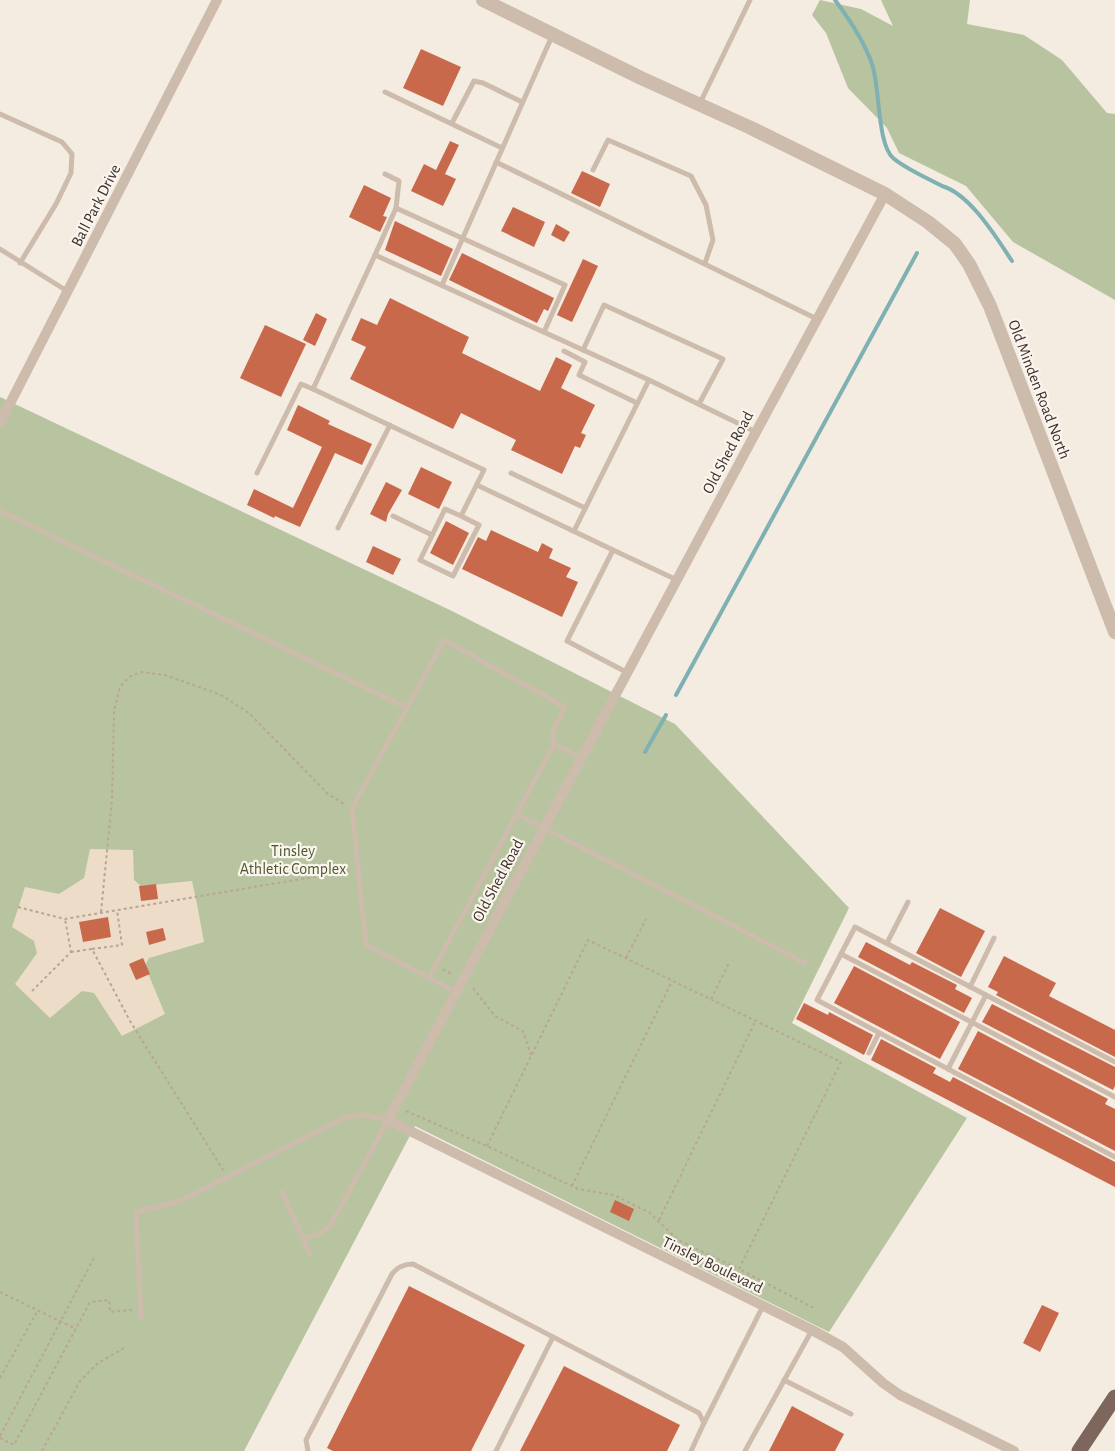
<svg xmlns="http://www.w3.org/2000/svg" width="1115" height="1451" viewBox="0 0 1115 1451" font-family="'Alegreya Sans',sans-serif">
<rect width="100%" height="100%" fill="#f4ebe1"/>
<!-- green -->
<g fill="#b8c4a0">
<path d="M820 0 861 9 893 26 881 0H970L967 24 1024 35 1062 60 1107 113 1115 114V300L1013 242 966 186 899 153 887 128 848 88 826 33 812 15Z"/>
<path d="M0 397 452 611 675 724 849 908 792 1023 967 1118 829 1332 415 1126 244 1451H0Z"/>
</g>
<!-- plaza -->
<path fill="#ecdcc8" d="M90 849 133 850 134 880 141 886 192 881 197 904 204 942 149 958 145 966 165 1014 122 1036 94 993 82 991 50 1018 15 984 37 953 34 941 12 927 25 887 59 894 84 878Z"/>
<g fill="none" stroke-linecap="round" stroke-linejoin="round">
<!-- stream -->
<g stroke="#7fb0b2" stroke-width="4">
<path d="M835 0C850 20 864 41 872 64 880 86 877 144 893 158 906 169 927 178 942 186 970 194 996 237 1012 261"/>
<path d="M676 695 917 253"/>
<path d="M645 752 666 715"/>
</g>
</g>
<!-- building -->
<g fill="#c8694b">
<path d="M421 49 461 67 443 106 403 88Z"/>
<path d="M450 141 459 145 445 174 456 179 443 206 411 191 424 164 436 170Z"/>
<path d="M582 171 610 184 600 207 571 193Z"/>
<path d="M364 185 391 198 383 216 387 217 380 232 349 217Z"/>
<path d="M513 207 545 222 534 247 501 231Z"/>
<path d="M395 221 453 249 441 276 385 250Z"/>
<path d="M556 224 570 232 564 242 551 235Z"/>
<path d="M462 253 554 298 548 311 544 309 537 323 449 280Z"/>
<path d="M583 259 598 266 572 322 557 315Z"/>
<path d="M390 298 469 337 462 353 540 391 556 357 572 365 561 388 595 405 581 433 586 435 580 448 575 446 562 474 511 450 516 440 461 413 453 429 350 379 366 347 351 340 361 318 377 325Z"/>
<path d="M316 313 327 319 315 346 303 340Z"/>
<path d="M265 325 306 344 281 397 240 378Z"/>
<path d="M298 405 330 421 328 424 372 444 362 465 335 453 300 527 275 516 274 518 247 505 254 489 293 508 322 447 287 430Z"/>
<path d="M421 467 452 482 439 509 408 494Z"/>
<path d="M386 482 402 490 388 514 386 522 370 514Z"/>
<path d="M446 521 469 533 453 565 430 553Z"/>
<path d="M491 530 538 552 542 543 553 549 549 558 571 568 566 577 578 582 562 617 462 569 478 537 486 541Z"/>
<path d="M373 546 401 559 393 575 366 562Z"/>
<path d="M156 884 158 899 141 901 139 886Z"/>
<path d="M940 908 985 931 961 977 916 953Z"/>
<path d="M108 917 111 937 83 942 79 922Z"/>
<path d="M163 928 166 940 149 945 146 932Z"/>
<path d="M866 942 910 965 912 962 957 985 955 989 972 998 964 1013 858 957Z"/>
<path d="M1004 956 1056 983 1049 996 1115 1030V1057L996 995 998 992 988 987Z"/>
<path d="M143 958 150 974 136 980 129 964Z"/>
<path d="M854 966 960 1022 940 1059 834 1003Z"/>
<path d="M804 1003 828 1015 829 1012 873 1035 864 1055 796 1019Z"/>
<path d="M992 1004 1115 1067V1086L1113 1090 982 1022Z"/>
<path d="M978 1031 1108 1099 1105 1104 1115 1109V1151L958 1069Z"/>
<path d="M881 1039 936 1068 933 1073 950 1082 953 1077 1115 1162V1187L871 1060Z"/>
<path d="M615 1200 634 1209 629 1221 610 1212Z"/>
<path d="M409 1286 525 1345 471 1451H333L327 1448Z"/>
<path d="M1042 1305 1059 1313 1040 1352 1023 1343Z"/>
<path d="M564 1366 680 1425 667 1451H520Z"/>
<path d="M792 1406 844 1434 835 1451H769Z"/>
</g>
<g fill="none" stroke-linecap="round" stroke-linejoin="round">
<!-- path -->
<g stroke="#b9a596" stroke-width="2" stroke-dasharray="3 3" stroke-linecap="butt">
<path d="M18 907 65 919 349 871"/>
<path d="M101 912 112 800 114 711 120 687 129 677 141 672 165 675 221 695 249 713 328 794 344 804"/>
<path d="M92 949 122 945 117 910"/>
<path d="M71 952 92 949 130 1021 223 1170"/>
<path d="M626 958 646 919"/>
<path d="M443 969 453 975"/>
<path d="M473 988 495 1016 523 1031 531 1055"/>
<path d="M32 991 71 952 65 919"/>
<path d="M711 999 729 963"/>
<path d="M406 1111 487 1146 578 1189 614 1195 650 1213 678 1240 739 1269"/>
<path d="M487 1146 588 940 841 1062 739 1269 816 1309"/>
<path d="M572 1186 672 981"/>
<path d="M659 1220 755 1022"/>
<path d="M0 1292 76 1329"/>
<path d="M0 1378 38 1310"/>
<path d="M0 1436 95 1256"/>
<path d="M0 1438 14 1445 90 1302 109 1300 110 1312 132 1310"/>
<path d="M42 1451 80 1381 98 1363 126 1347"/>
</g>
<!-- service -->
<g stroke="#cdbbac" stroke-width="5">
<path d="M385 92 502 148"/>
<path d="M700 103 750 0"/>
<path d="M0 114 62 142 72 154 71 173 56 204 20 263"/>
<path d="M452 123 474 81 483 83 522 102"/>
<path d="M496 162 817 319"/>
<path d="M593 170 608 140 691 176 706 205 713 240 705 263"/>
<path d="M385 174 399 181 396 208"/>
<path d="M0 249 67 291"/>
<path d="M375 255 396 208 565 285 544 332"/>
<path d="M442 285 552 36"/>
<path d="M583 350 604 305 723 359 699 404"/>
<path d="M564 351 585 362 579 375 637 403"/>
<path d="M257 473 301 384 313 389"/>
<path d="M511 473 585 508"/>
<path d="M477 485 613 550"/>
<path d="M0 511 406 707"/>
<path d="M393 516 432 535"/>
<path d="M461 516 479 525 453 576 420 560 445 509 461 516 484 470 313 389 375 255 649 380 756 432"/>
<path d="M338 528 390 425"/>
<path d="M574 531 649 380"/>
<path d="M628 673 567 641 613 550 677 580"/>
<path d="M554 744 581 759"/>
<path d="M517 814 805 963"/>
<path d="M887 943 908 902"/>
<path d="M841 954 855 927 1115 1062"/>
<path d="M429 978 554 744 553 731 565 707 444 640 352 808 366 945 456 992"/>
<path d="M970 987 994 938"/>
<path d="M869 1053 879 1033"/>
<path d="M948 1069 986 995"/>
<path d="M1115 1097 841 954 817 1000 1115 1157"/>
<path d="M282 1192 310 1254"/>
<path d="M141 1318 136 1212 180 1201 346 1117 364 1115 388 1120 330 1226 318 1234 303 1239"/>
<path d="M784 1380 851 1414"/>
<path d="M704 1423 763 1306"/>
<path d="M308 1451 306 1440 392 1274C397 1267 404 1264 413 1264L699 1413 704 1423 691 1451"/>
<path d="M496 1451 553 1337"/>
<path d="M745 1451 812 1330"/>
</g>
<!-- minor -->
<g stroke="#cdbbac" stroke-width="10">
<path d="M885 194 756 432 388 1120 812 1330 843 1347 883 1383 900 1395 1014 1451"/>
<path d="M0 423 217 0"/>
</g>
<!-- tertiary -->
<path stroke="#cdbbac" stroke-width="14" d="M483 0 641 78 749 127 885 194 928 222 955 244 969 264 990 306 1115 632"/>
<!-- primary -->
<path stroke="#7d675c" stroke-width="15" d="M1079 1451 1115 1397"/>
</g>
<g text-anchor="middle" stroke-width="4.5" stroke-linejoin="round" paint-order="stroke">
<!-- street labels -->
<g font-size="16" fill="#3b302b" stroke="#fbf5ee">
<text transform="translate(95 205) rotate(-63)" y="6">Ball Park Drive</text>
<text transform="translate(1040 389) rotate(69)" y="6">Old Minden Road North</text>
<text transform="translate(727 452) rotate(-62)" y="6">Old Shed Road</text>
<text transform="translate(497 880) rotate(-62)" y="6">Old Shed Road</text>
<text transform="translate(713 1264) rotate(26)" y="6">Tinsley Boulevard</text>
</g>
<!-- park labels -->
<g font-size="16" fill="#4a5a2e" stroke="#fbf5ee">
<text x="293" y="856">Tinsley<tspan x="293" dy="18">Athletic Complex</tspan></text>
</g>
</g>
</svg>
